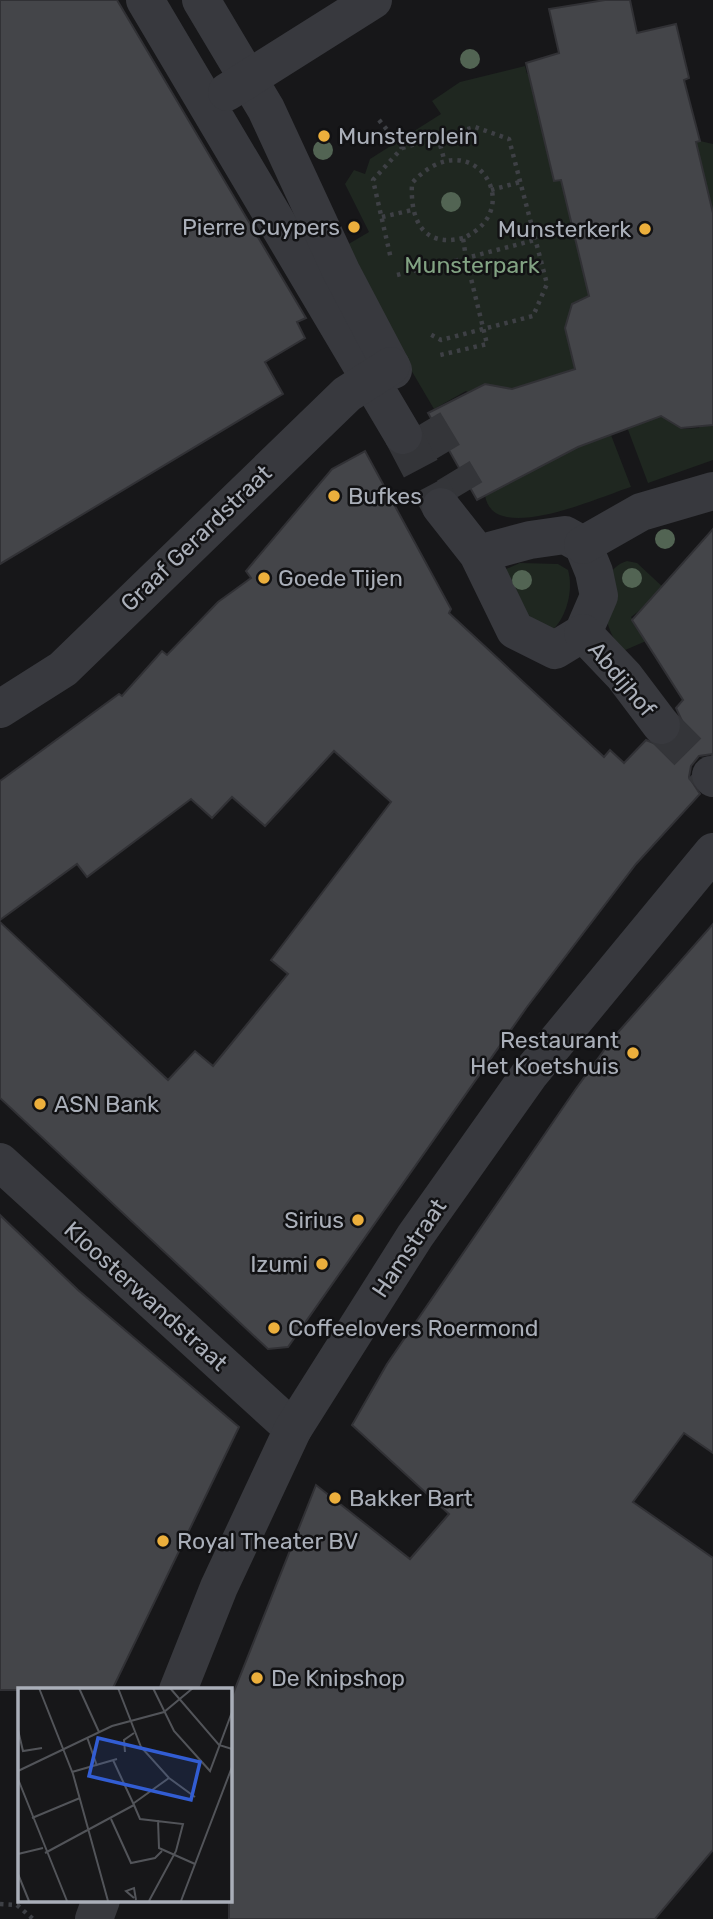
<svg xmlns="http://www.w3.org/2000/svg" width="713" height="1919" font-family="Rubik,sans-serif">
<rect width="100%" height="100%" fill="#171719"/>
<g fill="#1f2720">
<path d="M525,66l2,8 4,-1 9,35 -4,1 2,9 5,-1 11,64 10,-2 28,116 -6,70 -69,22 -14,9 -7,-10 -11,-2 -16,9 -3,-2 -32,18 -94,-160 29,-17 -24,-48 9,-14 11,4 5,-15 71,-45 -9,-13 28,-19z"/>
<path d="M700,141l13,3v81l-3,-26 -10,-25 4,-1 -11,-30z"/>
<path d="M713,400v60l-65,23 -21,-56 24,-7 -4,-8 23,6 13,11 16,-1z"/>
<path d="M611,435l20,52c-30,9 -139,60 -146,8l93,-48z"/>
<path d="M627,561l10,2 29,27 -35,27 15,24 -23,10c-20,-20 -32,-79 4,-90z"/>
<path d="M520,563l38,1 10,6c6,20 -2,50 -18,62l-36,-28 -8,-35z"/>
</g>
<g fill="#444549" stroke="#313135" stroke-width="2">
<path d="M0,0h117l189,318 -9,4 8,16 -40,24 18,32 -283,170z"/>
<path d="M605,0h25l7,33 39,-9 13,54 -5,2 16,61 -4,1 17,71v212l-32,3 -20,-12 -83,31 -101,53 -49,-87 57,-29 27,5 63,-20 -10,-41 7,-24 17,-8 -28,-116 -7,1 -28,-118 33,-10 -10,-44z"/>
<path d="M365,451l86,158 -2,4 155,144 6,-7 14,13 22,-23 17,7 11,-4 7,-9 2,-11 -7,-15 7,-8 -51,-80 81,-91v225l-14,2 -8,10 -2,11 11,17 -64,70 -109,143 -239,340 -20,2 -268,-251v-176l168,158 27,-29 18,15 75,-92 -17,-14 120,-158 -57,-51 -69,75 -33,-29 -20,21 -21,-19 -104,78 -10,-13 -77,56v-139l119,-87 3,2 40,-45 5,4 51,-53 33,-24 -5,-7 86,-102z"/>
<path d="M713,924v529l-29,-20 -51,69 80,56v292l-58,69h-426v-215l87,-219 94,74 39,-45 -97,-89 35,-61 188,-274 38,-52z"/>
<path d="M0,1215l78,75 161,137 -127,263h-112z"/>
</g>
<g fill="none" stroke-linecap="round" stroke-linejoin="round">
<g stroke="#343539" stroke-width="38" stroke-dasharray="38 19" stroke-linecap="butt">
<path d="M424,422l42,70"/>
<path d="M403,435l38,72"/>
<path d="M661,725l50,50"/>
</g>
<g stroke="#3e4045" stroke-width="4.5" stroke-dasharray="3.5 5" stroke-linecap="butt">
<path d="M379,120l23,28 -29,32 18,79"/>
<path d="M438,137l6,22"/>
<path d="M402,148l73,-21 34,12 38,145 -14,32 -92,24 -13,-7"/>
<path d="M491,190l29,-8"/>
<path d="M382,217l30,-7"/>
<path d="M463,238c-41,10 -53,-19 -51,-55 59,-65 118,26 51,55l3,20 69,-18"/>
<path d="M397,275l69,-17 21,86 -51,12"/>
<path d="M0,1904l17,1 16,14"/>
</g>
<g stroke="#38393e" stroke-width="38">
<path d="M145,0l258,435"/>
<path d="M201,0l65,109 75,162 52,99"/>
<path d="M227,92l146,-92"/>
<path d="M441,507l37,47 37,76 40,20 28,-17 16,-37 -5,-24 -11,-27 -18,-10 -35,5 -52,14"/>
<path d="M583,545l58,-33 72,-21"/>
<path d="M583,633l41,43 37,49"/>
<path d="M0,709l63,-40 284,-275 44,-28"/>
<path d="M711,775l2,3"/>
<path d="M0,1162l293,267"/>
<path d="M178,1690l41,-103 74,-158 122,-193 114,-161 184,-223"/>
<path d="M94,1919l7,-19"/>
</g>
</g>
<g fill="#526453">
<circle cx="470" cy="59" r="10"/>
<circle cx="323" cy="150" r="10"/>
<circle cx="451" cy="202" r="10"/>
<circle cx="665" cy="539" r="10"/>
<circle cx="632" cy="578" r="10"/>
<circle cx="522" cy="580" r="10"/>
</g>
<g fill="#ecaf3c" stroke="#121214" stroke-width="2.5">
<circle cx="324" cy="136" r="7"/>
<circle cx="354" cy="227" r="7"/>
<circle cx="645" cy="229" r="7"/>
<circle cx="334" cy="496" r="7"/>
<circle cx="264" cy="578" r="7"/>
<circle cx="633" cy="1053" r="7"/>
<circle cx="40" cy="1104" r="7"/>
<circle cx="358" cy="1220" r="7"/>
<circle cx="322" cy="1264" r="7"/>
<circle cx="274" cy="1328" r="7"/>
<circle cx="335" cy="1498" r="7"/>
<circle cx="163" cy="1541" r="7"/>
<circle cx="257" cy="1678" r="7"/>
</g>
<g text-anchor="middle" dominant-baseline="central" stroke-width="5" stroke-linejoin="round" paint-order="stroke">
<g font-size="23" fill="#aaafb9" stroke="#121214" text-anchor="start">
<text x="338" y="136">Munsterplein</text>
<text x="340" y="227" text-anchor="end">Pierre Cuypers</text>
<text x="631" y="229" text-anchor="end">Munsterkerk</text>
<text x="348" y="496">Bufkes</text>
<text x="278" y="578">Goede Tijen</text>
<text x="619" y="1040" text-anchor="end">Restaurant<tspan x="619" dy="26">Het Koetshuis</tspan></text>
<text x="54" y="1104">ASN Bank</text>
<text x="344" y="1220" text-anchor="end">Sirius</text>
<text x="308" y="1264" text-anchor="end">Izumi</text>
<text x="288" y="1328">Coffeelovers Roermond</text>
<text x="349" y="1498">Bakker Bart</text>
<text x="177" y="1541">Royal Theater BV</text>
<text x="271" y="1678">De Knipshop</text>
</g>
<g font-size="23" fill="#82a383" stroke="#121214">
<text x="472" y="265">Munsterpark</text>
</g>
<g font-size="23" fill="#aaafb9" stroke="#121214">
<text transform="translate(196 538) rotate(-44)">Graaf Gerardstraat</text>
<text transform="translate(622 679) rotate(50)">Abdijhof</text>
<text transform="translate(409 1248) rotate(-56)">Hamstraat</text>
<text transform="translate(146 1296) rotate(42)">Kloosterwandstraat</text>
</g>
</g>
<g transform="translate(18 1688)">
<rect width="214" height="214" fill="#171719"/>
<path fill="none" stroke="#525459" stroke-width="2" d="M21,0l34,86 35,127M61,0l20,44M100,0l23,59 28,31 26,19M135,0l21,43 36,40 22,-59M152,0l49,57 13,4M0,42l5,21 19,-3M69,49l10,29M107,64l-1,-12 10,-7M95,72l21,45M0,83l94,-45 52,-14 29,-24M54,84l45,-13M0,91l49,122M116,115l35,-25M14,130l48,-20M93,131l20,44 24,-5 7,-7M140,132l1,28 36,16M27,165l89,-48 6,14 43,5 -7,27 -27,50M0,166l25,-6M0,186l11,27M116,210l-8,-7 8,-3 2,12M163,213l51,-134"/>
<path fill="#325dd3" fill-opacity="0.15" stroke="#325dd3" stroke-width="3.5" d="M80,50l102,24 -9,38 -102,-24z"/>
<rect width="214" height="214" fill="none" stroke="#aaafb9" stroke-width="3.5"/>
</g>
</svg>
